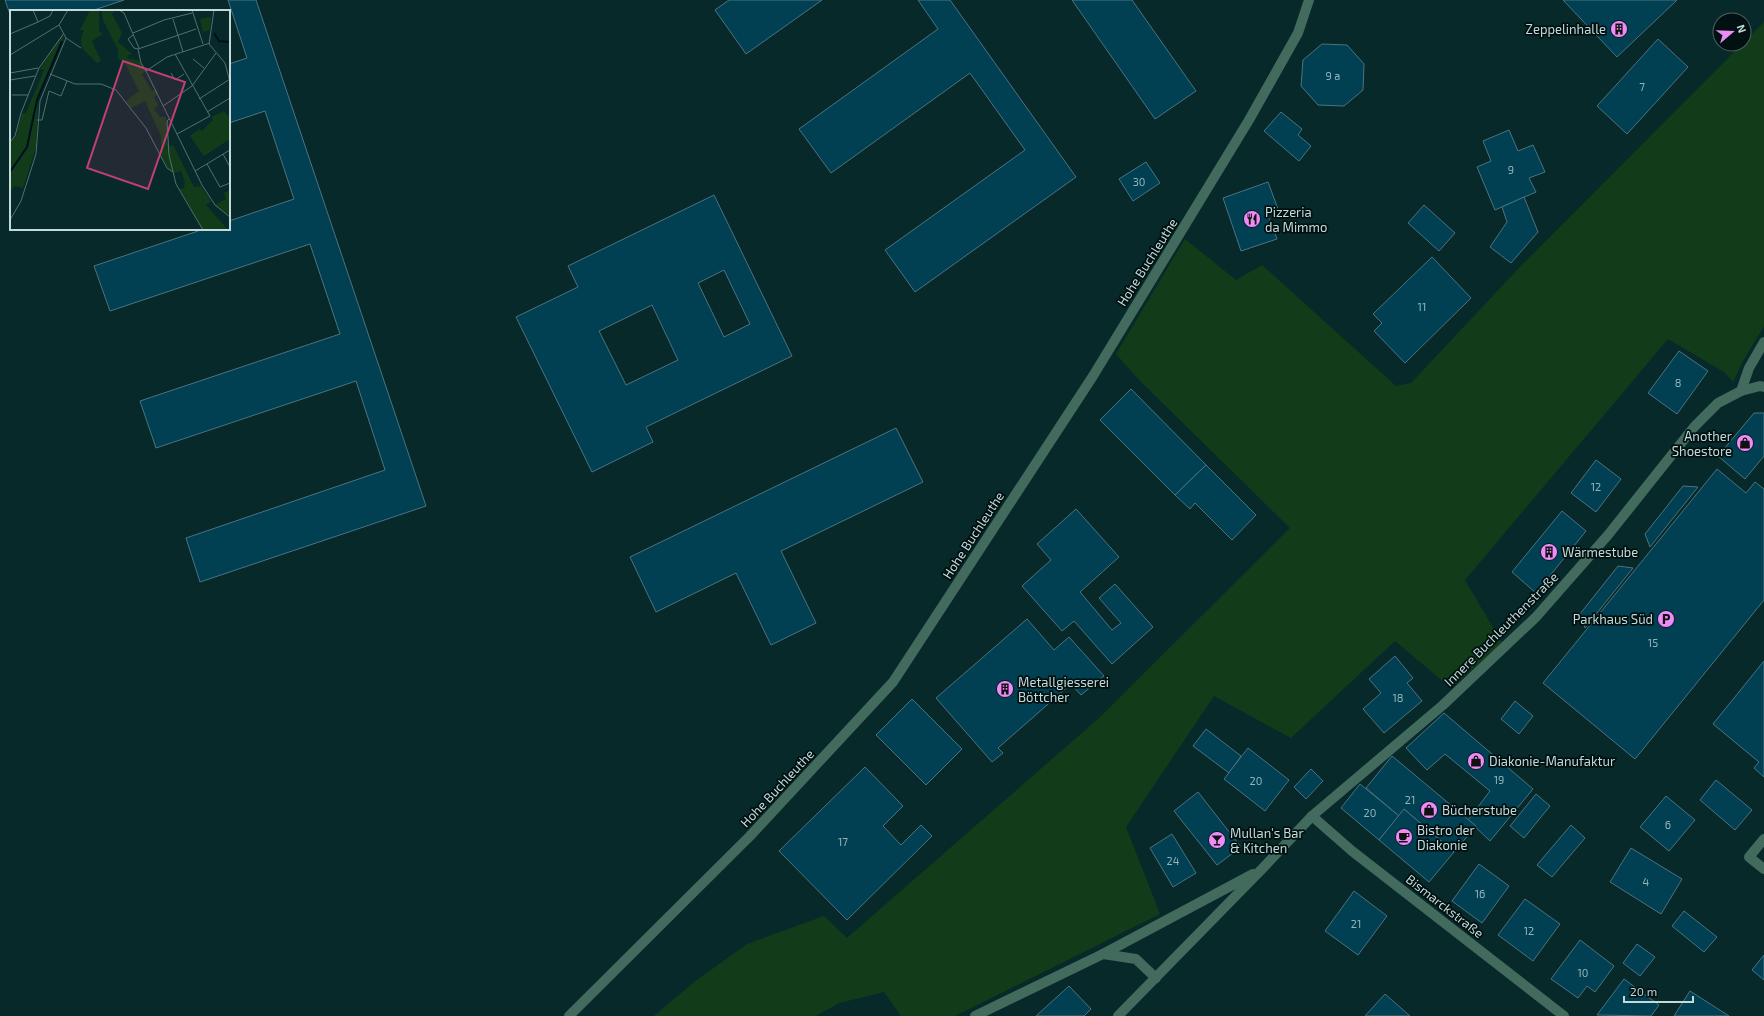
<svg xmlns="http://www.w3.org/2000/svg" width="1764" height="1016" font-family="'Exo 2',sans-serif">
<rect width="100%" height="100%" fill="#07292a"/>
<path fill="#123c19" d="M1764,22v304l-21,35 -10,21 -9,-10 -56,-33 -203,241 37,63 -51,45 -56,-47 -104,97 -77,-42 -88,131 34,87 -205,102h-54l-17,-24 -45,11 -23,13h-162l39,-33 54,-39 77,-28 23,22 252,-220 191,-190 -151,-148 -23,-26 69,-115 51,41 26,-15 134,121 15,-3 106,-113z"/>
<g fill="#004052" stroke="#4d7280" fill-rule="evenodd">
<path d="M5,0h119l-33,11h-80v6z"/>
<path d="M228,0h28l170,506 -226,76 -14,-44 199,-68 -29,-89 -200,67 -16,-47 200,-67 -30,-90 -200,67 -16,-45 110,-37h25v-8l65,-22 -29,-88 -36,12v-59l18,-6z"/>
<path d="M729,0h93l-76,54 -31,-44z"/>
<path d="M918,0h32l126,177 -161,115 -30,-42 140,-100 -55,-77 -139,100 -32,-44 139,-100z"/>
<path d="M1072,0h60l64,91 -41,28z"/>
<path d="M1563,0h114l-60,57z"/>
<path d="M1658,39l30,28 -61,67 -30,-28z"/>
<path d="M1322,44l25,1 17,19 -1,26 -19,16 -26,-1 -17,-19 2,-26z"/>
<path d="M1281,112l21,17 -4,6 13,11 -12,15 -35,-30z"/>
<path d="M1509,130l9,21 15,-6 12,27 -16,6 7,14 -41,18 -18,-43 14,-6 -8,-20z"/>
<path d="M1146,162l14,21 -27,18 -14,-22z"/>
<path d="M1268,182l10,27 -11,4 10,26 -36,12 -18,-53z"/>
<path d="M714,195l78,161 -146,71 7,15 -61,30 -76,-155 62,-30 -10,-21zM724,270l26,54 -26,13 -26,-54zM652,305l26,55 -52,25 -27,-54z"/>
<path d="M1524,197l14,35 -27,31 -21,-16 17,-25 -5,-15z"/>
<path d="M1424,205l31,28 -16,18 -31,-28z"/>
<path d="M1432,257l39,41 -66,65 -31,-32 8,-8 -9,-9z"/>
<path d="M1679,351l29,20 -31,43 -29,-21z"/>
<path d="M1131,389l75,76 -31,30 -75,-75z"/>
<path d="M1754,413h10v43l-19,23 -27,-23z"/>
<path d="M896,428l27,54 -142,69 35,72 -45,22 -35,-72 -80,39 -26,-55z"/>
<path d="M1596,460l25,19 -25,33 -25,-19z"/>
<path d="M1206,465l50,50 -24,25 -37,-37 -5,6 -15,-14z"/>
<path d="M1717,469l29,24 9,-11 9,7v111l-129,159 -92,-76z"/>
<path d="M1683,486l15,1 -48,60 -5,-13z"/>
<path d="M1076,509l43,48 -39,35 32,38 9,-7 -22,-25 16,-14 38,43 -41,37 -38,-43 -12,10 -40,-45 29,-26 -14,-16z"/>
<path d="M1562,511l24,20 -50,62 -24,-21z"/>
<path d="M1618,566l15,2 -48,60 -5,-14z"/>
<path d="M1027,619l27,31 15,-13 35,39 -23,19 -10,-11 -73,64 5,5 -11,9 -56,-64z"/>
<path d="M1395,656l18,22 -6,5 15,18 -38,32 -21,-24 18,-16 -12,-14z"/>
<path d="M1764,661v116l-10,-9 5,-6 -46,-38z"/>
<path d="M912,699l50,50 -36,36 -50,-50z"/>
<path d="M1515,701l18,15 -14,18 -18,-15z"/>
<path d="M1444,713l89,76 -43,52 -22,-21 22,-29 -45,-37 -18,16 -21,-22z"/>
<path d="M1206,729l35,27 -12,17 -36,-27z"/>
<path d="M1248,748l41,32 -24,31 -41,-32z"/>
<path d="M1392,756l84,70 -22,26 -50,-43 -5,7 -33,-28z"/>
<path d="M865,767l38,39 -20,20 18,19 20,-20 11,11 -85,84 -68,-69z"/>
<path d="M1311,769l12,12 -17,18 -12,-12z"/>
<path d="M1716,780l36,30 -17,20 -35,-30z"/>
<path d="M1360,784l39,32 -20,24 -38,-32z"/>
<path d="M1198,792l43,55 -24,18 -43,-54z"/>
<path d="M1536,794l14,12 -26,32 -14,-12z"/>
<path d="M1666,796l29,24 -26,31 -29,-24z"/>
<path d="M1404,809l50,43 -25,30 -50,-42z"/>
<path d="M1571,825l14,13 -33,39 -15,-12z"/>
<path d="M1172,834l24,39 -23,14 -23,-39z"/>
<path d="M1631,848l51,31 -21,35 -51,-32z"/>
<path d="M1479,864l30,22 -27,37 -30,-22z"/>
<path d="M1354,891l33,25 -29,39 -33,-24z"/>
<path d="M1525,899l35,25 -27,37 -35,-26z"/>
<path d="M1684,911l33,26 -13,15 -32,-26z"/>
<path d="M1580,940l34,26 -19,26 -8,-6 -9,12 -27,-19z"/>
<path d="M1637,944l18,13 -15,19 -17,-13z"/>
<path d="M1764,955v25l-12,-10z"/>
<path d="M1624,979l35,26 -8,11 -54,-1z"/>
<path d="M1069,986l22,23 -7,7h-48z"/>
<path d="M1690,991l39,25h-55z"/>
<path d="M1385,994l25,22h-45z"/>
</g>
<g fill="none" stroke-linecap="round" stroke-linejoin="round">
<g stroke="#426a5d" stroke-width="10">
<path d="M1741,391l8,-23 15,-26"/>
<path d="M1312,816l40,35 212,165"/>
<path d="M1764,839l-15,18 15,12"/>
<path d="M1103,954l150,-80"/>
<path d="M569,1016l181,-180 143,-154 200,-306 156,-256 49,-87 11,-33"/>
<path d="M975,1016l128,-62 33,5 20,19"/>
<path d="M1118,1016l143,-146 51,-54 131,-111 93,-88 72,-82 86,-108 24,-24 23,-12 19,-5 4,1"/>
</g>
</g>
<defs>
<g id="building-disc" transform="scale(0.9)"><circle r="9.5" fill="#ed8cf9" stroke="#011010"/><path d="M-4-6H4V6H1V3H-1V6H-4ZM-2.5-4.3h1.7v1.8h-1.7ZM.8-4.3h1.7v1.8H.8ZM-2.5-1h1.7V.8h-1.7ZM.8-1h1.7V.8H.8Z" fill="#111"/></g>
<g id="restaurant-disc" transform="scale(0.9)"><circle r="9.5" fill="#ed8cf9" stroke="#011010"/><path d="M-5-6h1v4h1v-4h1v4h1v-4h1v5L-1.5 .5V6h-2V.5L-5-1ZM5-6V6H3V1.5H1.5Q1.5-4 5-6Z" fill="#111"/></g>
<g id="shop-disc" transform="scale(0.9)"><circle r="9.5" fill="#ed8cf9" stroke="#011010"/><path d="M-5-2.5h2.3a2.7 3.5 0 0 1 5.4 0H5L5.5 6h-11ZM-1.5-2.5h3a1.5 2.3 0 0 0-3 0Z" fill="#111"/></g>
<g id="parking-disc" transform="scale(0.9)"><circle r="9.5" fill="#ed8cf9" stroke="#011010"/><path d="M-3.5-5.5H1a3.5 3.5 0 0 1 0 7H-1V5.5H-3.5ZM-1-3.4V-.6H.8a1.4 1.4 0 0 0 0-2.8Z" fill="#111"/></g>
<g id="cafe-disc" transform="scale(0.9)"><circle r="9.5" fill="#ed8cf9" stroke="#011010"/><path d="M-5.5-4.5H6V0H3Q3 3.5 0 3.5H-2.5Q-5.5 3.5-5.5 0ZM3-3.2v2h1.7v-2ZM-6 4.5H4V6H-6Z" fill="#111"/></g>
<g id="bar-disc" transform="scale(0.9)"><circle r="9.5" fill="#ed8cf9" stroke="#011010"/><path d="M-6-5H6L.8 .8V4.5H3.5V6h-7V4.5H-.8V.8Z" fill="#111"/></g>
</defs>
<g fill-rule="evenodd">
<use href="#building-disc" x="1619" y="29"/>
<use href="#restaurant-disc" x="1252" y="219"/>
<use href="#shop-disc" x="1745" y="443"/>
<use href="#building-disc" x="1549" y="552"/>
<use href="#parking-disc" x="1666" y="619"/>
<use href="#building-disc" x="1005" y="689"/>
<use href="#shop-disc" x="1476" y="761"/>
<use href="#shop-disc" x="1429" y="810"/>
<use href="#cafe-disc" x="1404" y="837"/>
<use href="#bar-disc" x="1217" y="840"/>
</g>
<g text-anchor="middle" dominant-baseline="central" stroke-width="3.5" stroke-linejoin="round" paint-order="stroke">
<g font-size="11" fill="#93b4b8">
<text x="1333" y="75">9 a</text>
<text x="1642" y="86">7</text>
<text x="1511" y="169">9</text>
<text x="1139" y="181">30</text>
<text x="1422" y="306">11</text>
<text x="1678" y="382">8</text>
<text x="1596" y="486">12</text>
<text x="1653" y="642">15</text>
<text x="1398" y="697">18</text>
<text x="1499" y="779">19</text>
<text x="1256" y="780">20</text>
<text x="1410" y="799">21</text>
<text x="1370" y="812">20</text>
<text x="1668" y="824">6</text>
<text x="843" y="841">17</text>
<text x="1173" y="860">24</text>
<text x="1646" y="881">4</text>
<text x="1480" y="893">16</text>
<text x="1356" y="923">21</text>
<text x="1529" y="930">12</text>
<text x="1583" y="972">10</text>
</g>
<g font-size="13" fill="#c4dada" stroke="#011010" text-anchor="start">
<text x="1606" y="29" text-anchor="end">Zeppelinhalle</text>
<text x="1265" y="212">Pizzeria<tspan x="1265" dy="15">da Mimmo</tspan></text>
<text x="1732" y="436" text-anchor="end">Another<tspan x="1732" dy="15">Shoestore</tspan></text>
<text x="1562" y="552">Wärmestube</text>
<text x="1653" y="619" text-anchor="end">Parkhaus Süd</text>
<text x="1018" y="682">Metallgiesserei<tspan x="1018" dy="15">Böttcher</tspan></text>
<text x="1489" y="761">Diakonie-Manufaktur</text>
<text x="1442" y="810">Bücherstube</text>
<text x="1417" y="830">Bistro der<tspan x="1417" dy="15">Diakonie</tspan></text>
<text x="1230" y="833">Mullan's Bar<tspan x="1230" dy="15">&amp; Kitchen</tspan></text>
</g>
<g font-size="13" fill="#c4dada" stroke="#011010">
<text transform="translate(1147 262) rotate(-58)">Hohe Buchleuthe</text>
<text transform="translate(973 535) rotate(-57)">Hohe Buchleuthe</text>
<text transform="translate(1501 629) rotate(-45)">Innere Buchleuthenstraße</text>
<text transform="translate(777 788) rotate(-47)">Hohe Buchleuthe</text>
<text transform="translate(1445 906) rotate(38)">Bismarckstraße</text>
</g>
</g>
<g transform="translate(10 10)">
<rect width="220" height="220" fill="#07292a"/>
<path d="M80,0h9v21l4,3 -11,7 9,20 -4,2 -15,-15 -1,-9 3,-9h-4zM92,0h13l-3,4 10,19 -4,9 14,12h-3l3,1h-4l-1,3 13,3 6,10 -4,3 10,17 5,-1 1,4 -4,3 4,8 -4,4 6,8h6l2,17 -3,4 4,8 4,25 -4,-1 -8,-14v-20l-16,-35 -14,7 -5,-7 13,-10 -15,-30 -6,-2v-9l-15,-30zM201,7l-1,13 -7,2 -3,-13zM53,24v6l-25,60 -2,47 -13,41 -9,-2 -4,7v-51l6,-6 6,-23h4l18,-43 -4,-1zM214,101l6,7v21l-26,17 -14,-20 9,-7 3,2 11,-11 -1,-3zM163,135l21,42 7,-1 10,15 -5,4 22,25h-25l-23,-41 4,-1 1,-6 -4,-11 -7,2 -5,-18v-9zM220,180v26l-15,-11 11,-6 -2,-6z" fill="#123c19"/>
<path fill="none" stroke="#000f20" stroke-width="2" d="M204,23l5,8 11,1M0,162l17,-25 10,-47 25,-59"/>
<path fill="none" stroke="#537070" stroke-width="1" d="M23,0l5,12M109,0l5,3 15,35M182,0l11,34M204,0l-5,34 16,19 5,19M163,9l10,33M49,15l7,13M123,23l31,-13 28,-7M0,24l28,-12 12,-6 3,-6M123,25l-5,4 6,9 4,1M56,28l15,10M200,33l-43,14 -21,14 56,114 13,20 15,12M128,39l58,-20M128,39l3,14 5,8M165,44l35,62 -33,18M0,45l49,-30 9,-15M183,49l11,9M0,63l28,-5M161,63l4,7 9,-6M40,64l25,10h26l15,6 30,38 21,40 6,4M0,70l25,-4M2,85h16M189,89l31,-20M153,96l29,-20 24,-33M197,102l23,-14M160,108l-3,3 2,34 7,29 27,46M27,110h5l7,-29 12,5 6,-15M0,132l5,-6 6,-23 18,-45 25,-35M213,144l7,13M197,154l13,23 10,-4M185,161l35,-21M0,210l11,-19 15,-47 4,-53 26,-63"/>
<path fill="#c23f74" fill-opacity="0.15" stroke="#c23f74" stroke-width="2" d="M113,51l62,21 -37,107 -61,-21z"/>
<rect width="220" height="220" fill="none" stroke="#c4dada" stroke-width="2"/>
</g>
<g transform="translate(1732 32) rotate(71)"><circle r="19" fill="#011010" stroke="#4f6161"/>
<path d="M0-3L7 15L0 10L-7 15Z" fill="#ed8cf9"/>
<text y="-6" font-size="11" font-weight="bold" text-anchor="middle" fill="#c4dada">N</text>
</g>
<path d="M1624 996v6h69v-6" fill="none" stroke="#c4dada" stroke-width="2"/>
<text x="1630" y="996" font-size="12" fill="#c4dada" stroke="#011010" stroke-width="3" paint-order="stroke">20 m</text>
</svg>
